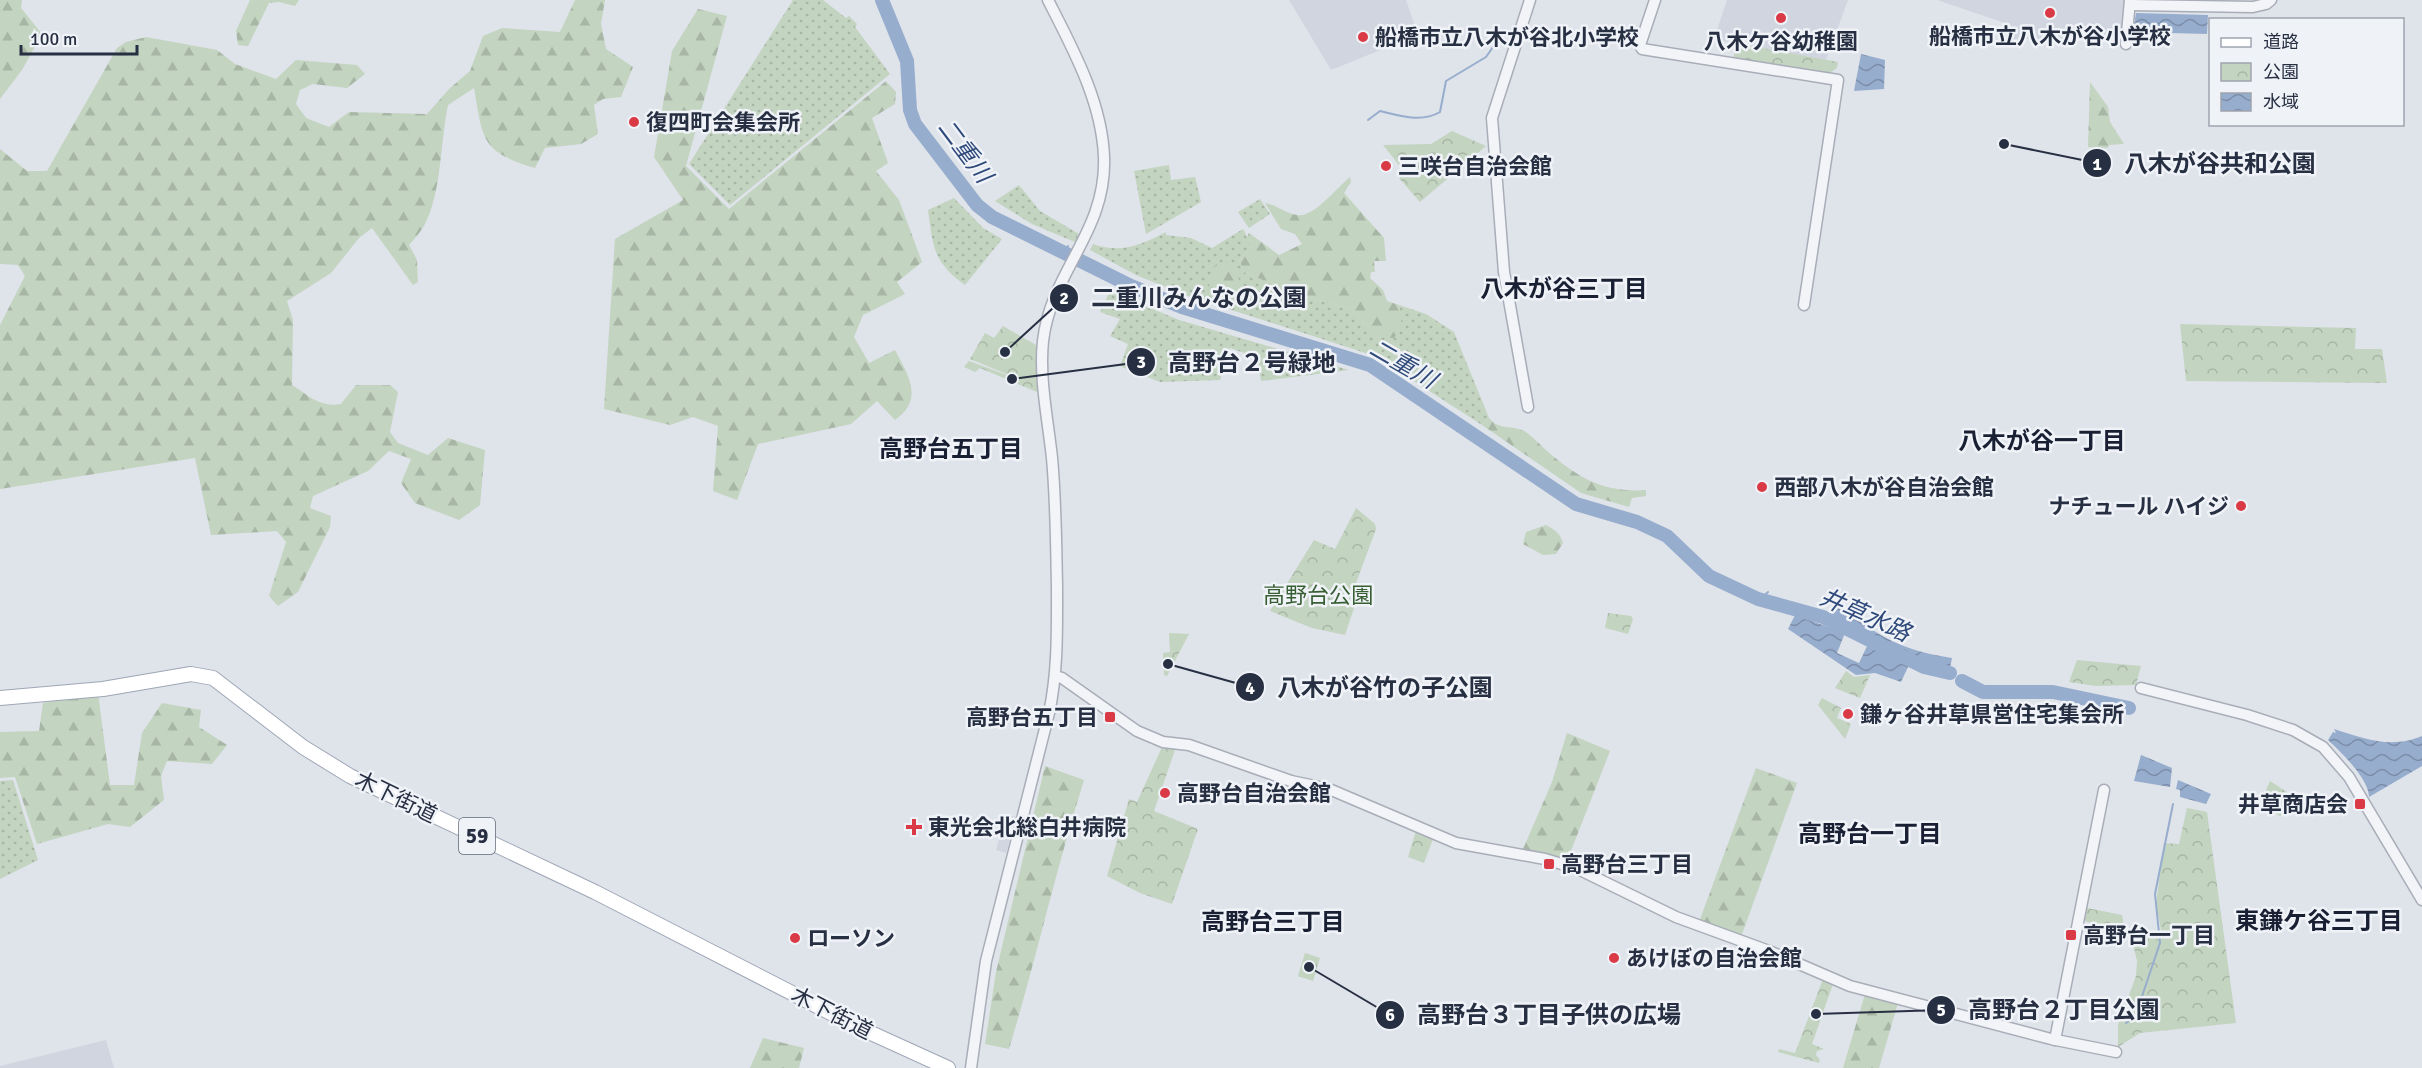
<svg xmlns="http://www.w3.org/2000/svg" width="2422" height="1068" font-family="Signika,'Noto Sans JP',sans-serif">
<defs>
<pattern id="grass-dots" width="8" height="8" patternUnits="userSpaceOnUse" patternTransform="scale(1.5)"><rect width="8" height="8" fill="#c3d4c0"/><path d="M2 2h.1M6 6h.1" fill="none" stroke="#a8b6a6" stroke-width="1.8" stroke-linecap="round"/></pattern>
<pattern id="forest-firs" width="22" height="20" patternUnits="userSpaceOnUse" patternTransform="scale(1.5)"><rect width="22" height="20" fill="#c3d4c0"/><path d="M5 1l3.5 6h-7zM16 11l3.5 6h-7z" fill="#a8b6a6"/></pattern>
<pattern id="park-crowns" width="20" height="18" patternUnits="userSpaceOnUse" patternTransform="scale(1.5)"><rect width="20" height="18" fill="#c3d4c0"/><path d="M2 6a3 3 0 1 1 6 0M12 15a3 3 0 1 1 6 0" fill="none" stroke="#a8b6a6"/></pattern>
<pattern id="water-waves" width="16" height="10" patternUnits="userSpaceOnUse" patternTransform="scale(1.5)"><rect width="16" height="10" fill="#97adcd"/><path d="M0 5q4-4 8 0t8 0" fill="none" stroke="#7b8da8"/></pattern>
</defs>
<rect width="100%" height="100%" fill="#dfe3ea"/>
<g fill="#d1d5df">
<path d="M1289,0h117l12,35 -87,35z"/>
<path d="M1727,0h121l-22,60 -112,-21z"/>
<path d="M1937,0h189l-4,35 -5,4h-104l-2,-14z"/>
<path d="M1006,814l10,3 -10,36 -10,-3z"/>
<path d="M106,1040l8,28h-114v-2z"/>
</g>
<g fill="url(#grass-dots)">
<path d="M793,0h30l23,18 3,-2 8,8 -2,3 35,47 -160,131 -41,-41z"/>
<path d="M1169,165l2,15 24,-3 6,25 -55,32 -12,-63z"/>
<path d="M1019,185l21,26 39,23 -4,8 -43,-18 -37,-23z"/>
<path d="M954,198l29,30 19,11 -37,46c-32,-23 -32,-38 -37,-75z"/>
<path d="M1260,199l10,15 -21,14 -11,-16z"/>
<path d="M1243,229l9,17 -13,15 6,12 61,24 43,11 30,29 22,-11 -2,-21 27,9 28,18 35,86 -7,7 -107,-69 -190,-61 -49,-20 -46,-25 3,-6c28,10 48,1 73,-12v3l25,3 21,10z"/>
<path d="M1110,291l69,29 170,50 -88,11 -1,-7 -4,-1v-16l-26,-9 -10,32 -60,2 -40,-16 8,-22 -18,-8 10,-17 -20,-7z"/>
<path d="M13,780l25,80 -38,19v-98z"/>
</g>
<g fill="url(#forest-firs)">
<path d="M0,0h22l-1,8 21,26 -20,36 -22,29z"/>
<path d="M250,0h49l-4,6 -16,-4 -10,1 -21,43 -10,-1 -2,-14z"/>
<path d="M575,0h30l-4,24 5,25 27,18 -12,30 -18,2 -9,6 4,29 -17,10 -36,4 -10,20c-54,-16 -52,-28 -61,-80l-26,17c-8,37 -6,88 -24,121 -4,7 -10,13 -15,19l8,15 1,22 -5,3 -41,-57 -13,10 -28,35 -44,28 6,19 -1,65c17,11 29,23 49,19l15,-19h34l8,7 -8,40 8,11 30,12 20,-17 37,12 -5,55 -21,15 -44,-17 -14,-20 10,-24 -22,-8 -21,20 -55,25 -3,12 21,8 -1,11 -32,65 -20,14 -9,-10 17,-54 -9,-11 -66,4 -16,-77 -195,31v-164l25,-49 -7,-11 -18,-1v-115l27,22h20l70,-123 9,-6 20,-5 71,13 18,14 41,15 20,-19 61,5 8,9 -18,14 -34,-4 -13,6 -4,14 10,14 23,9 20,-15 78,2 22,-25 21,-18 13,-35 19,-8 58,4z"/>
<path d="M698,9l29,7 -41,150 43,43 157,-128 10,11 -1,12 -23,14 16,45 -12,8 23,29 23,62 -25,20 8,12 -42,21 -9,22 15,26 26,-13c14,26 29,50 0,70l-18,-19 -26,23 -93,20 -21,56 -24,-9 5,-65 -25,-9 -23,8 -66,-16 11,-170 68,-39 -29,-43 18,-106z"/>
<path d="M2090,82l18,25 2,15 14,22 -15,1 -1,3 -20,-1z"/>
<path d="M1350,177l1,5 -7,11 40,45 2,23h-12l1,11h-4l-1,6 13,12 4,11 12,4 3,21 -8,12 -15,-1 -30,-29 -43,-11 -61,-24 -6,-12 13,-15 -5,-9 2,-4 30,22 23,-11 -7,-10 -14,-5 -16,-26c12,2 20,10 32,12 17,3 39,-27 53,-38z"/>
<path d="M1224,263l9,5 8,15 -3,11c-11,6 -18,3 -28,-4l-2,-10 8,-16z"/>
<path d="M1489,418c10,12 19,7 33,12 8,3 18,15 25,21 31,27 57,42 99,39v6l-14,2 -3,9 -48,-14 -99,-68z"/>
<path d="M1546,525c9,5 14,8 17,18l-7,11 -13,1 -20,-11 3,-12z"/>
<path d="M98,693l12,92h24l8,-52 20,-30 39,7 -2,17 28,18 -15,19 -45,-3 -6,15 3,24 -34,27 -22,-3 -71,20 -22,-67 -15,1v-46l39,-1 4,-28z"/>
<path d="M1567,733l43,18 -43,110 -44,-12 29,-67z"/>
<path d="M1045,766l39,14c-28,89 -48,180 -75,269l-24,-5 11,-72z"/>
<path d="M1756,768l41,15 -56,154 -42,-15z"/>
<path d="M1865,994l33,9 -19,65h-36z"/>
<path d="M763,1038l41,10 -5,20h-49z"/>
</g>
<g fill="url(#park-crowns)">
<path d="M1736,43l102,19 -1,6 -7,5 -97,-13z"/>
<path d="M1452,131l34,15 -66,56 -21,-24 4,-8 -20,-25 48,-1z"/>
<path d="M2180,324l176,4 -1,21h27l5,34 -201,-2z"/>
<path d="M1003,326l33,19 1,47 -57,-24 -5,4 -11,-5 5,-6 57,21 -56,-23 15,-26 9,5z"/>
<path d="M1356,508l19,16 1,5 -27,73 6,3 -10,30 -33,-7 -42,-17 44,-71 21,9z"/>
<path d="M1608,613l23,3 2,3 -5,15 -23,-6z"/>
<path d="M1169,633l20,1 -22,42 -3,-1 -1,-22 7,-1z"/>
<path d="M2077,660l64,6 -5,19 -40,1 -27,-4z"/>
<path d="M1846,671l8,6 16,-2 -10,23 -25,-10z"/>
<path d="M1822,698l19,10 -4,10 14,6 -6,15 -27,-34z"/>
<path d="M1162,747h14l-22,64 44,18 -26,75 -32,-11 -33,-17 22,-77 8,3z"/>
<path d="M2270,781l17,11 9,11 -16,13 -4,-2 -6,-15h-8z"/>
<path d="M2187,808l20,4 29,211 -96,10 -22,14v-22l18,-49 1,-15 -6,-26 30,-5 -5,-26 8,-61 15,1z"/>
<path d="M1416,831l17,8 -9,24 -16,-6z"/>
<path d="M2087,908l35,7 2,11 -3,3 -34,-7 -3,-3z"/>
<path d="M1305,953l15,5 -7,23 -15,-5z"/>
<path d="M1823,979l10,5 -21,60 12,5 -7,2 -1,4 4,5 -1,3 -41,-11 1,-3 16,4z"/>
</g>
<g fill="url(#water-waves)">
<path d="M2136,13l72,2 -1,19 -74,-2z"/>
<path d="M1861,54l24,6 -1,29 -30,2z"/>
<path d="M1841,604c34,33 64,47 111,54l-2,10 -27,-7 -92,-46z"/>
<path d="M1795,615l50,18 -8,20 22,10 9,-19 41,21 -8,17 -26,-9 -19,2 -68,-46z"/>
<path d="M2334,729c31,10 57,20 88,7v30l-53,31c0,-18 -28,-45 -41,-57l5,-8 3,1z"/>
<path d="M2141,755l31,13 -2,19 -36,-6z"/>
<path d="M2178,780l33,14 -5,10 -26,-7v-7l-4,-1z"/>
</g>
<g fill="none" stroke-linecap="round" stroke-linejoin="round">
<g stroke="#97adcd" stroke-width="2">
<path d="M1368,120l12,-9c21,5 41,12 60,1l6,-31 40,-24 14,-20"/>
<path d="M1065,254l3,-8"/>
<path d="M1761,599l7,-7"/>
<path d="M2126,1023l9,-6 25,-74 -5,-49 18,-90"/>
</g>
<g stroke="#97adcd" stroke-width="14">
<path d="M882,0l25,61 3,49 5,14 62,81 15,12 139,69 51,21 188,58 206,139 61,18 30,14 42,40 49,23 65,18 101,50 26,6"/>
<path d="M1962,681l21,11h70l76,16"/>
</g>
<g stroke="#a8adb8" stroke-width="13">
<g id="minor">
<path d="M1655,0l-15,45 2,4 196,31 -34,225"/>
<path d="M2130,5l123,2 13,-3 5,-4"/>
<path d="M2126,44l4,-44"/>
<path d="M1528,407l-24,-135 -12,-154 38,-118"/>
<path d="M1055,676l7,2 75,53 26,11 26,3 102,36 38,8 127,54 89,16 33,10 98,48 93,34 81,35 201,53 65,13"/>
<path d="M2141,688l106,27 46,15 30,17 26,30 73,123"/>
<path d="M2055,1040l49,-250"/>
<path d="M971,1068l15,-107 63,-248c9,-42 8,-84 8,-127 -1,-43 -1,-85 -5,-128 -4,-38 -13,-79 -9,-117 8,-70 64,-109 61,-184 -2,-55 -31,-108 -56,-157"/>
</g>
</g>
<g stroke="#9ea6b6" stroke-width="16">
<path id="major" d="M0,698l103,-9 88,-15 22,4 90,69 47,29 245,116 265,136 88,40"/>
</g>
<use href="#minor" stroke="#f2f4f8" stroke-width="10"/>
<use href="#major" stroke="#fff" stroke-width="14"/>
</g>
<g fill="#d93a45" stroke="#eff2f7" stroke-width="2">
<circle cx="2050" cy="13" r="6"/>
<circle cx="1781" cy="18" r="6"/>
<circle cx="1363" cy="37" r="6"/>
<circle cx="634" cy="122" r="6"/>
<circle cx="1386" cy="166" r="6"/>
<circle cx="1762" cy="487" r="6"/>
<circle cx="2241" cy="506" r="6"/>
<circle cx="1848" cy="714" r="6"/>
<rect x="1104" y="711" width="12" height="12" rx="3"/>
<circle cx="1165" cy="793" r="6"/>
<rect x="2354" y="798" width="12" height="12" rx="3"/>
<path d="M911 818h6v6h6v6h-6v6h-6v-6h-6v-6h6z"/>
<rect x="1543" y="858" width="12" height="12" rx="3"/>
<rect x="2065" y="929" width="12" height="12" rx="3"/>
<circle cx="795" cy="938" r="6"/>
<circle cx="1614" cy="958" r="6"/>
</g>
<g text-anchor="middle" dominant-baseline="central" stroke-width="5" stroke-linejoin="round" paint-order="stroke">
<rect fill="#eff2f7" stroke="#636a78" stroke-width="1.5" x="459" y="818" width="36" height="36" rx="4.5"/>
<g font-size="21" font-weight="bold" fill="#272f42">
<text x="477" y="836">59</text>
</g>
<g font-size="22" font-weight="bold" fill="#272f42" stroke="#eff2f7" text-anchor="start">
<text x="2050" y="36" text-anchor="middle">船橋市立八木が谷小学校</text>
<text x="1375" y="37">船橋市立八木が谷北小学校</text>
<text x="1781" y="41" text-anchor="middle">八木ケ谷幼稚園</text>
<text x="646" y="122">復四町会集会所</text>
<text x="1398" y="166">三咲台自治会館</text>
<text x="1774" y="487">西部八木が谷自治会館</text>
<text x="2229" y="506" text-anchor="end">ナチュール ハイジ</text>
<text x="1860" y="714">鎌ヶ谷井草県営住宅集会所</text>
<text x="1098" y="717" text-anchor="end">高野台五丁目</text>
<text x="1177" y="793">高野台自治会館</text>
<text x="2348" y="804" text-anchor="end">井草商店会</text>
<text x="928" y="827">東光会北総白井病院</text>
<text x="1561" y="864">高野台三丁目</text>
<text x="2083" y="935">高野台一丁目</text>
<text x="807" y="938">ローソン</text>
<text x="1626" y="958">あけぼの自治会館</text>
</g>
<g font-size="22" fill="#385f33" stroke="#eff2f7">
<text x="1318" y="595">高野台公園</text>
</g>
<g font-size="22" fill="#272f42" stroke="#eff2f7">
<text transform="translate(396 797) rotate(26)">木下街道</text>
<text transform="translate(832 1013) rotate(27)">木下街道</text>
</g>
<g font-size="24" font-style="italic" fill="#2e497a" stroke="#eff2f7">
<text transform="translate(965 151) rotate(53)">二重川</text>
<text transform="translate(1403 364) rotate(30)">二重川</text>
<text transform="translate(1865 615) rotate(24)">井草水路</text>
</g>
<g font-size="24" font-weight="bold" fill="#192033" stroke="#eff2f7">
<text x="1564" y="289">八木が谷三丁目</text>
<text x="2042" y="441">八木が谷一丁目</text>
<text x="951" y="449">高野台五丁目</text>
<text x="1870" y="834">高野台一丁目</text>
<text x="2319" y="921">東鎌ケ谷三丁目</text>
<text x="1273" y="922">高野台三丁目</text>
</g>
</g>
<path fill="none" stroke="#272f42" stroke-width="2" d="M2004 144L2097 163M1005 352L1064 298M1012 379L1141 362M1168 664L1250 687M1816 1014L1941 1010M1309 967L1390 1015"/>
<g fill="#272f42" stroke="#eff2f7" stroke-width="2">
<circle cx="2004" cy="144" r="6"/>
<circle cx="1005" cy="352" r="6"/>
<circle cx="1012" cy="379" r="6"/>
<circle cx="1168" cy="664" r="6"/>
<circle cx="1816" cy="1014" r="6"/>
<circle cx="1309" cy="967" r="6"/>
<circle cx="2097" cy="163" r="15"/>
<circle cx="1064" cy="298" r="15"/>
<circle cx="1141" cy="362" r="15"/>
<circle cx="1250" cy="687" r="15"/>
<circle cx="1941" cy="1010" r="15"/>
<circle cx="1390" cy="1015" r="15"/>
</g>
<g font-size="18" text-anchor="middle" font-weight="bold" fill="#fff">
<text x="2097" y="170">1</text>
<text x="1064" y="304">2</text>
<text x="1141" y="368">3</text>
<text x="1250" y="694">4</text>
<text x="1941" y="1016">5</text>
<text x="1390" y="1021">6</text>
</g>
<g font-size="24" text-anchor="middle" font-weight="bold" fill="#272f42" stroke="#eff2f7" stroke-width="5" stroke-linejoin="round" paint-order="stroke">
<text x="2220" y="172">八木が谷共和公園</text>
<text x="1199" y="306">二重川みんなの公園</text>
<text x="1252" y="371">高野台２号緑地</text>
<text x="1385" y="696">八木が谷竹の子公園</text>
<text x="2064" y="1018">高野台２丁目公園</text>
<text x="1549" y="1023">高野台３丁目子供の広場</text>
</g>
<rect x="2209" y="18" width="195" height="108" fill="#eff2f7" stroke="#9fa4af" stroke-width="1.5"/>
<rect x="2221" y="38" width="30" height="9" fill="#ffffff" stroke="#9fa4af" stroke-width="1.5"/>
<text x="2263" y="48" font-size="18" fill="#272f42">道路</text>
<rect x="2221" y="63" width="30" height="18" fill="url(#park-crowns)" stroke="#9fa4af" stroke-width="1.5"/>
<text x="2263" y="78" font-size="18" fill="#272f42">公園</text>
<rect x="2221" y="93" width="30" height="18" fill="url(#water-waves)" stroke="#9fa4af" stroke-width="1.5"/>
<text x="2263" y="108" font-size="18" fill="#272f42">水域</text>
<path d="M21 45v9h116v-9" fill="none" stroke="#272f42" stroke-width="3"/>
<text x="30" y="45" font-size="18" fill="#272f42" stroke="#eff2f7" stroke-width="4.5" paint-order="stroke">100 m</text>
</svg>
